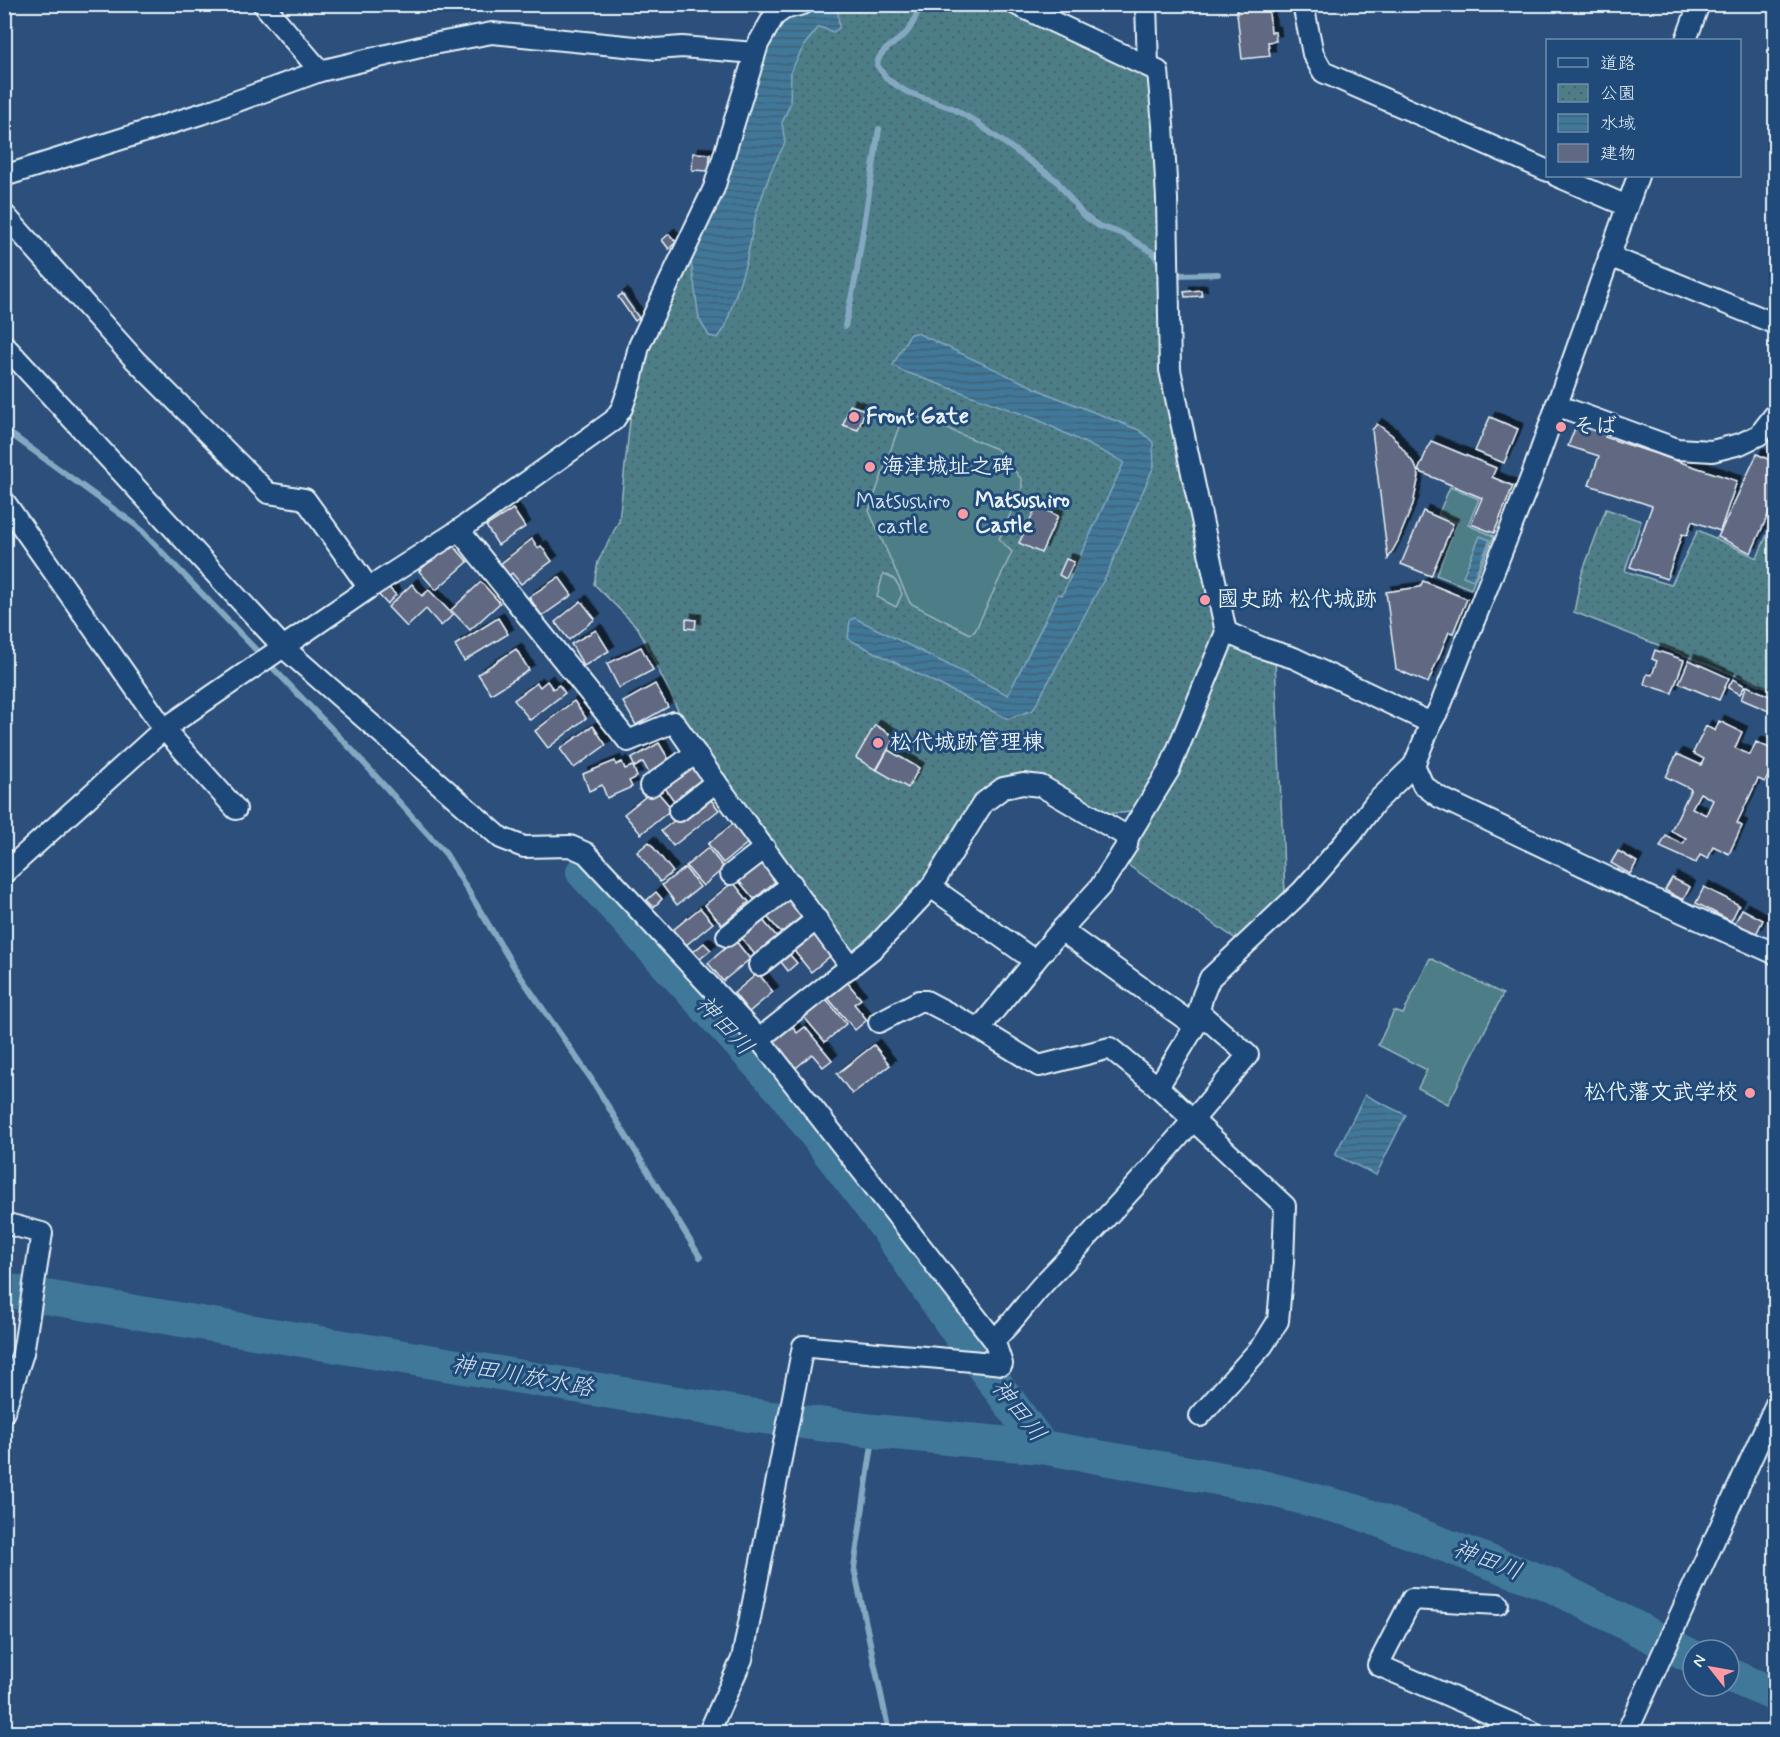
<svg xmlns="http://www.w3.org/2000/svg" width="1780" height="1737" font-family="Mynerve,'Klee One',sans-serif">
<defs>
<pattern id="park-dots" width="8" height="8" patternUnits="userSpaceOnUse" patternTransform="scale(1.5)"><rect width="8" height="8" fill="#4e7d87"/><path d="M2 2h.1M6 6h.1" fill="none" stroke="#4a656c" stroke-width="1.8" stroke-linecap="round"/></pattern>
<pattern id="water-rules" width="6" height="5" patternUnits="userSpaceOnUse" patternTransform="scale(1.5)"><rect width="6" height="5" fill="#40789a"/><path d="M0 2.5h6" fill="none" stroke="#436072"/></pattern>
<filter id="shadow"><feDropShadow dx="5.5" dy="-5.5" stdDeviation="0" flood-color="#0009"/></filter>
</defs>
<rect width="100%" height="100%" fill="#2c507b"/>
<filter id="ink" filterUnits="userSpaceOnUse"><feTurbulence type="fractalNoise" baseFrequency=".0167" numOctaves="2"/><feDisplacementMap in="SourceGraphic" scale="12" xChannelSelector="R" yChannelSelector="G"/><feConvolveMatrix kernelMatrix="1 2 1 2 8 2 1 2 1" color-interpolation-filters="sRGB"/></filter>
<g filter="url(#ink)">
<g fill="url(#park-dots)" stroke="#9bb7c0" stroke-width="1.5">
<path d="M831,5h174l151,71 8,272 55,282 -59,140 -22,40 -15,3h-18l-77,-38 -14,1 -13,4 -82,112 -64,67 -164,-222 -53,-109 -44,-44 4,-22 21,-41 12,-110 16,-64 140,-331z"/>
<path d="M1606,509l35,12 -16,50 46,14 27,-55 59,28 18,-42v175l-201,-79 7,-36z"/>
<path d="M1231,640l44,20 10,234 -1,4 -42,41h-6l-111,-76 49,-86z"/>
</g>
<g fill="#4e7d87" stroke="#9bb7c0" stroke-width="1.5">
<path d="M909,413l88,36 25,31v8l-23,51 13,13 -37,79 -5,3 -60,-31 -41,-92 33,-93z"/>
<path d="M1450,487l29,12 -11,26 26,11 -23,53 -35,-14 21,-52 -19,-8z"/>
<path d="M883,574c11,2 16,10 19,20l-6,13 -19,-10z"/>
<path d="M1430,958l73,36 -55,110 -30,-16 9,-18 -49,-25 16,-34 9,3z"/>
</g>
<g fill="url(#water-rules)" stroke="#83a8c0" stroke-width="1.5">
<path d="M829,5l9,7 1,16 -6,4 -14,-5 -14,17 -14,27 -1,33 -8,19 3,20 -14,28 -15,43 -10,49 -21,65 -7,10 -9,-2 -10,-17 -9,-65 71,-203 14,-24 12,-11z"/>
<path d="M917,333l131,61 91,36 14,12 1,24 -47,108 -74,136 -25,9 -160,-80 2,-19 5,-2 153,77 50,-101 4,1 62,-133 -88,-43 -136,-49 -7,-5 1,-2 16,-29z"/>
<path d="M1480,536l10,4 -17,40 -10,-4z"/>
<path d="M1365,1095l41,20 -30,60 -41,-20z"/>
</g>
<g fill="none" stroke-linecap="round" stroke-linejoin="round">
<g stroke="#83a8c0" stroke-width="6">
<path d="M920,4c-3,10 -6,19 -12,27 -9,12 -29,17 -31,34l10,14 20,13 45,16 21,12 83,60 27,35 16,11 24,8 29,18 11,15"/>
<path d="M1171,273l5,2 42,-1"/>
<path d="M845,326l11,-50 23,-147"/>
<path d="M4,429l133,97 119,124"/>
<path d="M274,669l79,82 93,103 68,113 78,113 108,177"/>
<path d="M742,1400l7,15"/>
<path d="M874,1431l-20,137 35,164"/>
</g>
<g stroke="#40789a" stroke-width="34">
<path d="M583,872l200,219 100,132 72,105 87,119"/>
<path d="M4,1290l745,125 125,16 168,16 208,37 105,27 198,75 140,71"/>
<path d="M1729,1675l47,20"/>
</g>
</g>
<g fill="#606981" stroke="#e8f1f8" stroke-width="1.5" fill-rule="evenodd" filter="url(#shadow)">
<path d="M1236,4h32l3,28h4l1,9 -8,1 2,14 -28,3z"/>
<path d="M693,153l17,1 -1,17 -17,-1z"/>
<path d="M669,234l7,8 -7,7 -7,-9z"/>
<path d="M1201,290l1,6 -17,1 -1,-5z"/>
<path d="M622,294l17,24 -4,3 -17,-24z"/>
<path d="M850,405l15,5 -7,20 -15,-5z"/>
<path d="M1490,417l28,12 -14,34 -29,-12z"/>
<path d="M1577,423l30,10 -2,4 132,44 -17,50 -28,-10 -5,14 -5,-1 -15,45 -37,-12 22,-61 -63,-21 10,-29 -31,-10z"/>
<path d="M1377,424l15,11 23,30 4,11 -6,28 -15,37 -10,18 -16,-129z"/>
<path d="M1431,441l65,27 -4,9 21,9 -19,47 -23,-9 11,-26 -64,-27z"/>
<path d="M1757,454l19,9v34l-25,56 -33,-16z"/>
<path d="M1037,506l21,10 -17,37 -22,-10z"/>
<path d="M513,509l12,18 -27,18 -12,-19z"/>
<path d="M1423,511l30,13 -22,52 -30,-12z"/>
<path d="M532,539l6,9 3,-2 11,15 -31,23 -9,-11 -4,4 -9,-12z"/>
<path d="M451,543l17,19 -32,28 -17,-19z"/>
<path d="M1066,559l8,3 -8,17 -7,-4z"/>
<path d="M559,577l13,18 -30,21 -13,-19z"/>
<path d="M1423,581l44,18 -14,34 -4,-1 -21,51 -32,-14 -10,-77 34,-5z"/>
<path d="M481,582l19,21 -30,27 -19,-20z"/>
<path d="M412,584l10,12 7,-6 24,25 -12,11 -15,-17 -19,18 -19,-20z"/>
<path d="M387,586l9,9 -9,9 -9,-10z"/>
<path d="M581,601l14,18 -26,21 -14,-18z"/>
<path d="M498,618l10,16 -44,27 -9,-16z"/>
<path d="M686,619l10,1 -1,9 -9,-1z"/>
<path d="M596,630l13,21 -25,15 -13,-22z"/>
<path d="M641,647l12,23 -34,18 -12,-24z"/>
<path d="M516,649l13,21 -38,24 -13,-20z"/>
<path d="M1655,650l29,10 -12,33 -28,-9 3,-10 5,1 5,-14 -5,-2z"/>
<path d="M1689,660l40,18 -10,22 -40,-17z"/>
<path d="M1733,679l12,7 -5,8 -12,-6z"/>
<path d="M547,681l6,8 6,-4 6,8 -35,27 -16,-20 23,-17 3,4z"/>
<path d="M655,684l13,23 -32,18 -13,-23z"/>
<path d="M1747,686l29,13 -5,13 -30,-13z"/>
<path d="M574,701l12,17 -38,30 -13,-17z"/>
<path d="M1719,721l23,11 -7,16 15,7 6,-13 20,9v9l-11,22 -7,-3 -21,44 5,3 -13,28 -16,-8 -5,13 -8,-4 -4,8 -36,-16 6,-11 17,8 3,-6 -15,-7 20,-42 -25,-12 11,-23 24,11 3,-6 -11,-6 13,-27 9,5zM1700,793l13,7 -7,15 -14,-7z"/>
<path d="M875,725l20,12 -19,33 -20,-12z"/>
<path d="M593,726l13,19 -32,23 -14,-19z"/>
<path d="M659,743l12,20 -21,12 -7,-13 -8,5 -4,-8z"/>
<path d="M888,750l31,18 -11,20 -31,-18z"/>
<path d="M615,761l1,4 6,-3 3,7 8,-3 4,11 -8,4 3,6 -25,11 -5,-13 -13,6 -6,-17z"/>
<path d="M696,766l12,16 -31,23 -12,-17z"/>
<path d="M655,789l17,20 -31,25 -17,-20z"/>
<path d="M707,795l12,15 -46,36 -12,-15z"/>
<path d="M734,823l15,19 -26,21 -15,-19z"/>
<path d="M649,842l24,30 -13,10 -23,-30z"/>
<path d="M708,848l16,20 -21,18 -17,-20z"/>
<path d="M1618,851l19,11 -7,12 -19,-11z"/>
<path d="M761,861l16,19 -23,19 -16,-19z"/>
<path d="M685,868l15,19 -23,18 -15,-20z"/>
<path d="M1672,878l18,9 -7,13 -18,-10z"/>
<path d="M733,882l16,20 -27,23 -17,-20z"/>
<path d="M1704,887l35,18 -8,16 -35,-18z"/>
<path d="M656,892l6,7 -8,8 -7,-7z"/>
<path d="M788,893l17,21 -24,19 -17,-20z"/>
<path d="M700,908l13,15 -28,23 -12,-16z"/>
<path d="M1742,909l21,11 -7,14 -21,-11z"/>
<path d="M761,918l17,20 -22,18 -16,-20z"/>
<path d="M814,928l20,25 -23,19 -20,-25z"/>
<path d="M735,940l15,19 -27,22 -15,-18z"/>
<path d="M704,943l7,7 -11,9 -7,-7z"/>
<path d="M790,955l7,8 -9,8 -7,-9z"/>
<path d="M758,973l15,19 -24,20 -15,-19z"/>
<path d="M847,982l14,17 -7,5 13,16 -12,10 -27,-32z"/>
<path d="M826,999l20,25 -21,18 -21,-25z"/>
<path d="M790,1024l7,9 8,-6 27,33 -9,7 -11,-13 -16,14 -24,-29z"/>
<path d="M874,1045l16,20 -38,29 -15,-20z"/>
</g>
<g fill="none" stroke-linecap="round" stroke-linejoin="round">
<g stroke="#e8f1f8" stroke-width="24">
<g id="minor">
<path d="M263,4l57,67"/>
<path d="M1146,4l2,62"/>
<path d="M1303,4l10,50 10,18 225,99"/>
<path d="M1686,40l13,-36"/>
<path d="M4,176l206,-65 110,-40 113,-27 59,-11 164,16 26,-2 73,6"/>
<path d="M1557,176l70,30"/>
<path d="M4,214l131,146 133,133 37,6 64,89 90,-58 155,-110 8,-12 8,-23 9,-39 75,-158 44,-144 16,-28 10,-7 19,-5"/>
<path d="M1609,256l167,68"/>
<path d="M4,345l279,302 218,191 23,9 46,-1 16,7 173,186 235,301"/>
<path d="M1556,405l121,44 35,2 28,-7 19,-9 17,-22"/>
<path d="M4,501l160,228 72,80"/>
<path d="M459,530l169,211 46,-19 41,59 136,186"/>
<path d="M1226,632l36,16 32,10 137,65"/>
<path d="M1414,765l9,20 16,12 216,103 121,54"/>
<path d="M650,786l46,-33"/>
<path d="M679,811l37,-29"/>
<path d="M4,873l160,-144 205,-141"/>
<path d="M731,874l34,-26"/>
<path d="M931,887l104,74 26,-31 134,96"/>
<path d="M1061,930l39,-43 27,-42 1,-8"/>
<path d="M727,936l65,-52"/>
<path d="M1035,961l-56,68 60,37 71,-18 48,39"/>
<path d="M759,965l58,-46"/>
<path d="M1199,1012l49,43 -55,65 92,86 -2,57 -5,58 -15,24 -63,71"/>
<path d="M879,1022l40,-21h7l53,28"/>
<path d="M759,1039l116,-92 56,-60 52,-84 20,-15 20,-4 18,2 87,51 41,-67 57,-138 -56,-262 -3,-171 -4,-74 -5,-54 -143,-67"/>
<path d="M4,1223l38,10 -19,120 -19,59"/>
<path d="M1498,1604l-86,-5 -34,66 154,67"/>
<path d="M709,1732l33,-73 61,-313c66,7 132,11 199,18l-8,-24c19,-17 33,-39 51,-58 51,-53 101,-106 148,-162l-35,-33 37,-61 8,-31 7,-17 92,-87 49,-56 24,-32 39,-38 17,-42 8,-14 93,-234 106,-299"/>
<path d="M1627,1732l149,-328"/>
</g>
</g>
<use href="#minor" stroke="#1f4a7a" stroke-width="20"/>
</g>
</g>
<g fill="#ff9aa2" stroke="#1f4a7a" stroke-width="2">
<circle cx="854" cy="417" r="6"/>
<circle cx="1561" cy="427" r="6"/>
<circle cx="870" cy="467" r="6"/>
<circle cx="963" cy="514" r="6"/>
<circle cx="1205" cy="600" r="6"/>
<circle cx="878" cy="743" r="6"/>
<circle cx="1750" cy="1093" r="6"/>
</g>
<g text-anchor="middle" dominant-baseline="central" stroke-width="6" stroke-linejoin="round" paint-order="stroke">
<g font-size="22" font-weight="bold" fill="#e8f1f8" stroke="#1f4a7a" text-anchor="start">
<text x="866" y="417">Front Gate</text>
<text x="1573" y="427">そば</text>
<text x="882" y="467">海津城址之碑</text>
<text x="975" y="501">Matsushiro<tspan x="975" dy="25">Castle</tspan></text>
<text x="1217" y="600">國史跡 松代城跡</text>
<text x="890" y="743">松代城跡管理棟</text>
<text x="1738" y="1093" text-anchor="end">松代藩文武学校</text>
</g>
<g font-size="22" fill="#d1e0e7" stroke="#1f4a7a">
<text x="903" y="502">Matsushiro<tspan x="903" dy="25">castle</tspan></text>
</g>
<g font-size="24" font-style="italic" fill="#cfdfea" stroke="#1f4a7a">
<text transform="translate(724 1026) rotate(47)">神田川</text>
<text transform="translate(522 1377) rotate(10)">神田川放水路</text>
<text transform="translate(1018 1411) rotate(52)">神田川</text>
<text transform="translate(1487 1561) rotate(21)">神田川</text>
</g>
</g>
<rect width="1780" height="1737" fill="none" stroke="#1f4a7a" stroke-width="24"/>
<rect x="12" y="12" width="1756" height="1713" fill="none" stroke="#e8f1f8" stroke-width="2" filter="url(#ink)"/>
<rect x="1546" y="39" width="195" height="138" fill="#1f4a7a" stroke="#6f8dac" stroke-width="1.5"/>
<rect x="1558" y="58" width="30" height="9" fill="#1f4a7a" stroke="#6f8dac" stroke-width="1.5"/>
<text x="1600" y="69" font-size="18" fill="#e8f1f8">道路</text>
<rect x="1558" y="84" width="30" height="18" fill="url(#park-dots)" stroke="#6f8dac" stroke-width="1.5"/>
<text x="1600" y="99" font-size="18" fill="#e8f1f8">公園</text>
<rect x="1558" y="114" width="30" height="18" fill="url(#water-rules)" stroke="#6f8dac" stroke-width="1.5"/>
<text x="1600" y="129" font-size="18" fill="#e8f1f8">水域</text>
<rect x="1558" y="144" width="30" height="18" fill="#606981" stroke="#6f8dac" stroke-width="1.5"/>
<text x="1600" y="159" font-size="18" fill="#e8f1f8">建物</text>
<g transform="translate(1711 1668) rotate(301)"><circle r="28" fill="#1f4a7a" stroke="#6f8dac" stroke-width="1.5"/>
<path d="M0-4.5L10 22L0 15L-10 22Z" fill="#ff9aa2"/>
<text y="-9" font-size="16" font-weight="bold" text-anchor="middle" fill="#e8f1f8">N</text>
</g>
</svg>
